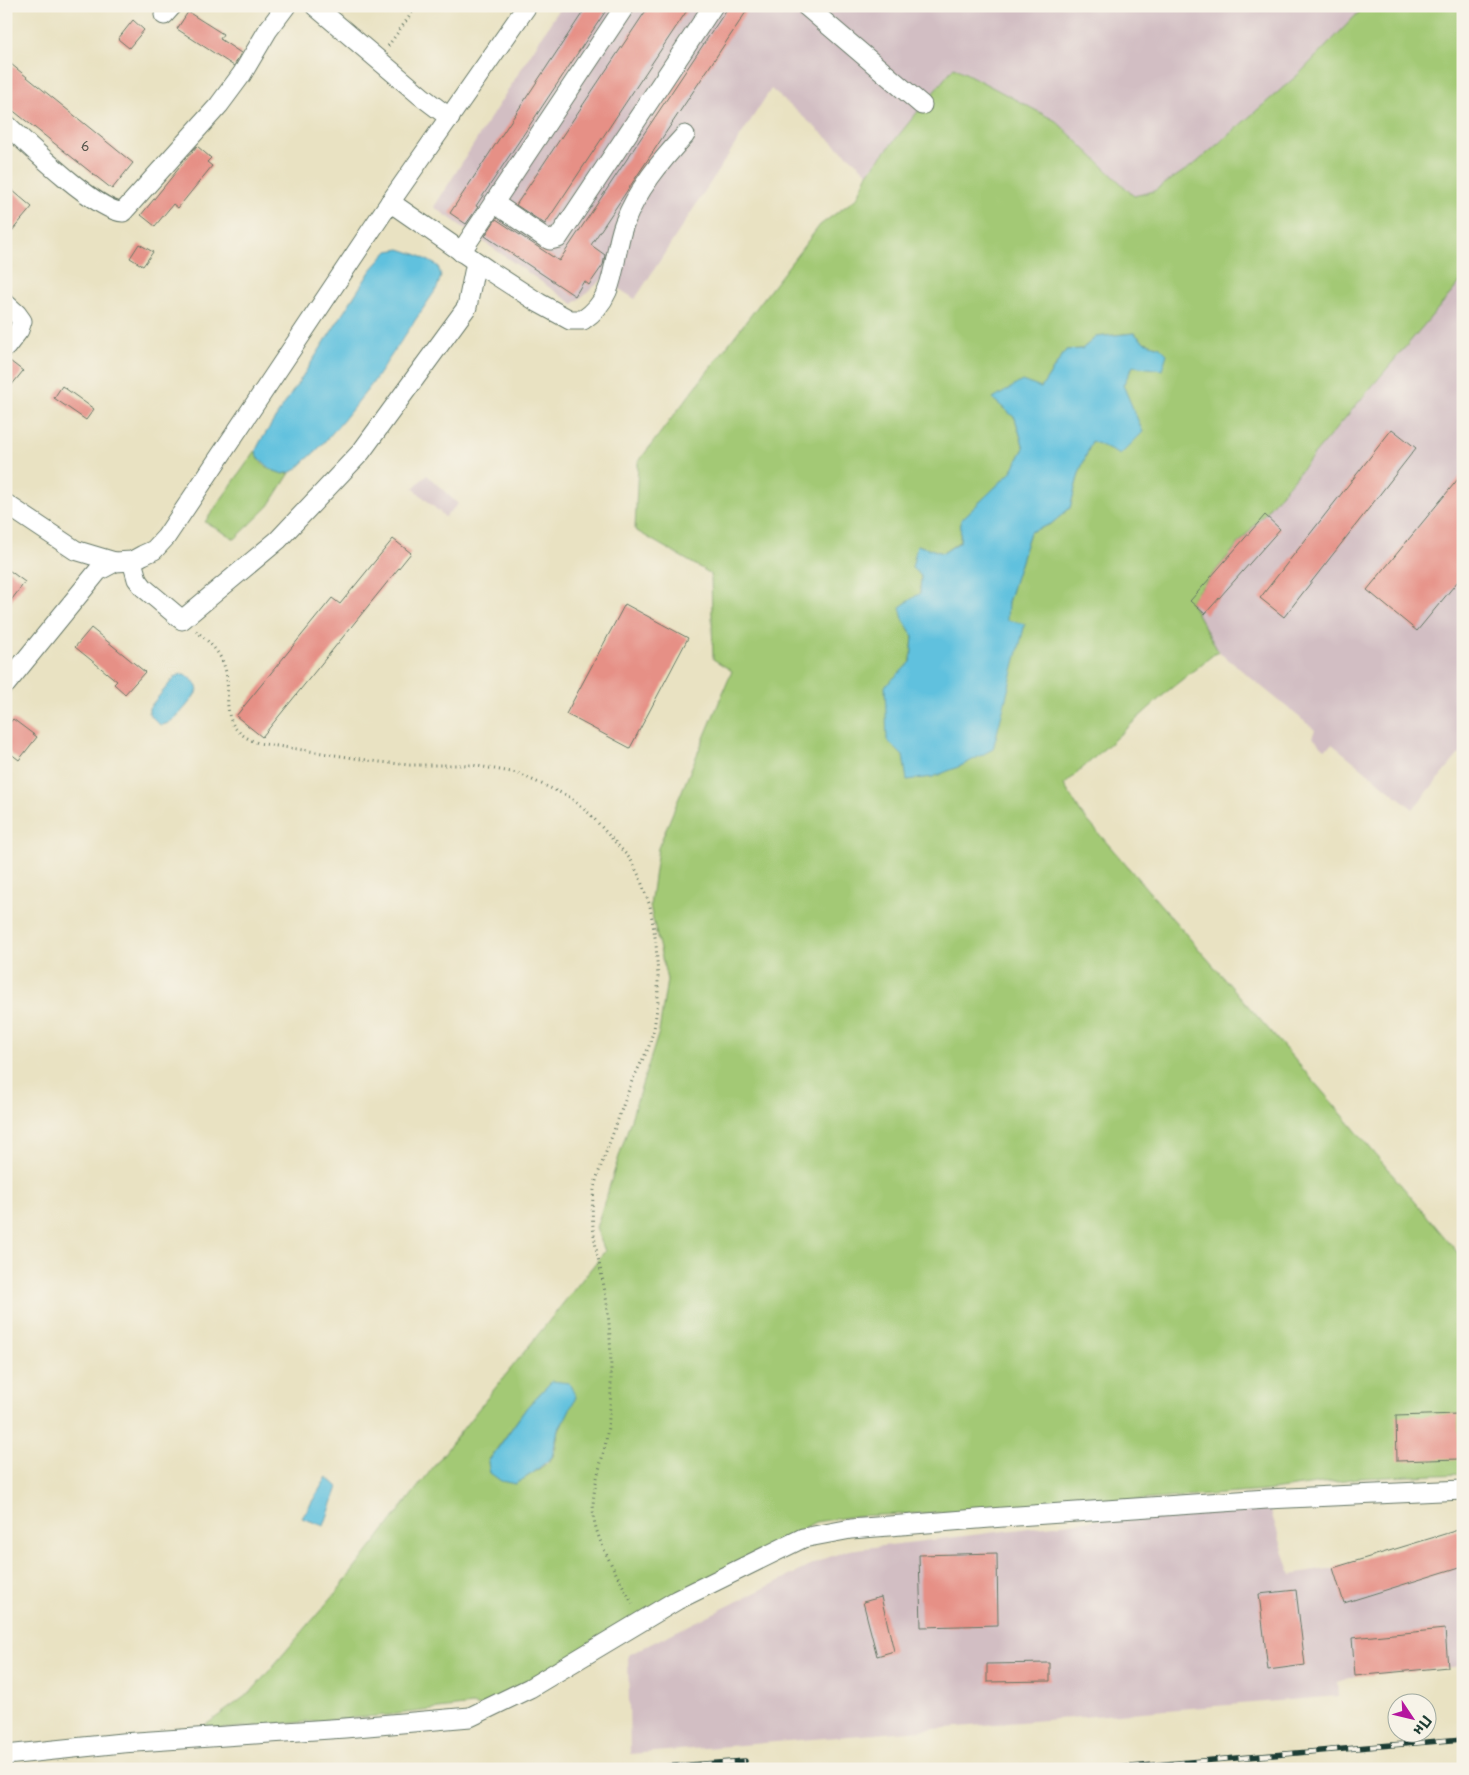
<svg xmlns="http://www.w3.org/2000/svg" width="1469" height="1775" font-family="'Playpen Sans',sans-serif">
<rect width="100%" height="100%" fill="#f7f3e8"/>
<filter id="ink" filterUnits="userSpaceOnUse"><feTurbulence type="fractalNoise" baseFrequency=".02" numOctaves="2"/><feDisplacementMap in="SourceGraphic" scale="10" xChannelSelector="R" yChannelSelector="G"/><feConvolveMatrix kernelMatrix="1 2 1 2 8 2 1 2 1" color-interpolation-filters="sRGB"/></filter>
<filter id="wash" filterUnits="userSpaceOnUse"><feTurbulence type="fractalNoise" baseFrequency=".0096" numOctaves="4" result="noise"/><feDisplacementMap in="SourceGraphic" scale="20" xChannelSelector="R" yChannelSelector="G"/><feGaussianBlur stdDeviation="1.12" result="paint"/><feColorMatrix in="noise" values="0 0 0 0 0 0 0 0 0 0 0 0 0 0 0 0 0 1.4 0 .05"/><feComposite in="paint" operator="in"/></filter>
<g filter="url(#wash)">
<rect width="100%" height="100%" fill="#e9e2c2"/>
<g fill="#d2bec3">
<path d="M561,6h804l-65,67 -104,90 -42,28 -20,5 -78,-75 -102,-54 -86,106 -97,-84 -136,210 -32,-20 -30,25 -139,-97z"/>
<path d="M1463,279v477l-4,-2 -46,55 -81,-65 -7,5 -13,-12 3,-7 -97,-79 -28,-50z"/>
<path d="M427,475l31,29 -13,13 -32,-29z"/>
<path d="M1267,1499l24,76 42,-7 125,-38 5,17v119l-108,10 -18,6 1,14 -708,58 -2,-99 196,-96 25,-9z"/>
</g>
<g fill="#a3c974" stroke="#618354" fill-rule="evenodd">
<path d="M1365,6h98v273l-273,322 28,50 -49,39 -105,95 17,28 254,293 128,153v215l-104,4 -94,13 -263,19 -146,6 -41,6 -335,185 -8,-2 -83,10 -167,14 -18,-3 47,-34 87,-102 138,-178 129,-161 -9,-23 63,-196 8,-52 -17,-74 8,-58 74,-177 -19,-12 -2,-85 -76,-44 3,-68 182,-237 37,-27 11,-25 86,-106 102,54 78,75 20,-5 42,-28 104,-90zM1134,333l10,9 16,5 -27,19 -41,74 -13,33 -9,35 -19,16 -21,8 -22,70 -2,18 19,4 -117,156 -5,-24 10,-120 -10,-17 17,-26 1,-17 -4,-31 26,8 17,-12 1,-21 50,-48 13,-24 -9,-30 -22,-19 48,-11 25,-38 16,-1 14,-12zM552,1381l13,38c-11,16 -6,22 -12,37 -4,9 -29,22 -38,28l-25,-11 -2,-12 39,-54z"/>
<path d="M256,450c1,15 21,25 34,23l-21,33 -34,33 -30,-17z"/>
</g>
<g fill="#60c1de" stroke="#407f89">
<path d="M400,249l18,6 20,11 3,10 -4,12 -65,96 -30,38 -25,28 -23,21 -11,3 -11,-4 -15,-14 -1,-6 4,-8 111,-172 17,-19z"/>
<path d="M1134,333l10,9 16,5 7,7 -5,16 -29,-4 -10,19 20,47 -23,23 -28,-14 -13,32 -9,35 -19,16 -21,8 -22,70 -1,18 18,4 -32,125 -30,16 -30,12 -26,3 -4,-24 -16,-16 -2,-54 26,-24 2,-26 -10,-17 -3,-12 20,-14 1,-17 -9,-8 5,-23 26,8 17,-11 1,-22 50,-48 13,-24 -9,-30 -22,-19 29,-18 19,7 25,-38 16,-1 14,-12z"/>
<path d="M180,674c8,0 16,8 18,16 -7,11 -25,36 -38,35l-11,-11v-6l25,-30z"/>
<path d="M552,1381l17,2 7,14 -11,22 -7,11 -6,27 -19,16 -18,11 -14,-3 -11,-8 -2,-11 39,-55z"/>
<path d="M327,1477l11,10 -14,39 -22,-8z"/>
</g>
<g id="blocks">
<g fill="#e69086">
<path d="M587,6h22l-133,200 2,1 -12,17 -16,-11z"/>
<path d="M649,6h41l-145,218 -29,-19z"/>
<path d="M729,6h21l-159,239 14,10 -2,10 -14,20 -5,-4 -9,15 -90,-60 11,-17 63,42z"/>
<path d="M188,12l35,22 -3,5 21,14 -7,13 -57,-37z"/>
<path d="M133,20l11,10 -15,18 -11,-9z"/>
<path d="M6,60l127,103 -21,26 -106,-84z"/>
<path d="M197,146l14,12 -4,4 5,4 -34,42 -5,-4 -18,22 -14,-11z"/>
<path d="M6,185l26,22 -26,31z"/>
<path d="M139,244l14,8 -10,14 -13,-8z"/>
<path d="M6,358l17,13 -17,21z"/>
<path d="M62,386l32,23 -8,11 -32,-22z"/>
<path d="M1392,429l24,19 -132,169 -24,-19z"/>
<path d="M1463,473v102l-46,56 -50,-41z"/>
<path d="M1265,515l15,14 -75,85 -15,-13z"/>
<path d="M393,539l18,14 -149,184 -26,-21 96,-118 8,6z"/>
<path d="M6,568l19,14 -19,25z"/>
<path d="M625,604l63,34 -58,110 -64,-34z"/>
<path d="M91,628l54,44 -20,22 -11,-10 3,-3 -42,-34z"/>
<path d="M13,719l24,18 -18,23 -13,-10v-23z"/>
<path d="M1458,1414l1,45 -62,2 -1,-45z"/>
<path d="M1458,1530l5,17v19l-119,37 -11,-35z"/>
<path d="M997,1553l1,72 -77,2 -2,-72z"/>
<path d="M1296,1590l9,75 -37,5 -9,-76z"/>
<path d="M881,1597l13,54 -17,5 -14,-54z"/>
<path d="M1445,1629l3,38 -93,9 -3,-38z"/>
<path d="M1050,1663v18l-63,1v-18z"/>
</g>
</g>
</g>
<g filter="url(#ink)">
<use href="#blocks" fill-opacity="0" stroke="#676" stroke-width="1"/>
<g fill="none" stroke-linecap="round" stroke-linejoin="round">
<g stroke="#676" stroke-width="21">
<g id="minor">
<path d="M315,6l106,90 29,22"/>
<path d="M806,6l116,99"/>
<path d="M164,15l8,-9"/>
<path d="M6,124c19,18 93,89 117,88l96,-107 23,-31 26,-44 18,-24"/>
<path d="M390,202l98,68 51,33 31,17h13c36,-24 28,-61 41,-96 13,-34 36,-62 61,-89"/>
<path d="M494,203l50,34 6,3 8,-2 155,-232"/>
<path d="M461,252l164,-246"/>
<path d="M6,304l11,10 5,7 -3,9 -13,17"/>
<path d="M6,504l69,46 40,12"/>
<path d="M132,561l5,18 7,9 38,32 96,-80 83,-88 106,-145 9,-45"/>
<path d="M6,684l92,-113 17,-9 17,-1 11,-6 11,-5 12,-13 218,-326 143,-205"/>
<path d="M6,1755l116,-12 223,-15 125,-11 60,-29 147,-88 126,-62 48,-9 152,-12 264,-18 196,-9"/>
</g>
</g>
<g stroke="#676" stroke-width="3" stroke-dasharray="1 4" stroke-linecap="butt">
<path d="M388,46l29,-40"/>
<path d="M196,631c10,8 20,17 26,29 15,33 -11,65 36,83l122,19 30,3h62l45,8 51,23 22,18 41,46 8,16 11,30 6,37 2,35v23l-4,28 -6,20 -16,32 -35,96c-12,41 2,80 9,120 4,27 5,56 5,83 0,21 -2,41 -5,61 -5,26 -16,51 -12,78 4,26 27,62 39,86"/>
</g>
<use href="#minor" stroke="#fff" stroke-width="19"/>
<g stroke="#1f3d34" stroke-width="5.5">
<g id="rail">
<path d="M634,1769l111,-8"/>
<path d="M1107,1769l356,-30"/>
</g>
</g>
<use href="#rail" stroke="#f7f3e8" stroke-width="4" stroke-dasharray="11" stroke-linecap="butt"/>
</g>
</g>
<g text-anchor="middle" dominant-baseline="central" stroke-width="4.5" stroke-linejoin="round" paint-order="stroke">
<g font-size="12" fill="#515248">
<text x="85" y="146">6</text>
</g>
</g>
<rect width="1469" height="1775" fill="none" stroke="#f7f3e8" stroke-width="25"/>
<g transform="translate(1412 1718) rotate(125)"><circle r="24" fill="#f7f3e8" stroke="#a1aaa0"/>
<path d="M0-4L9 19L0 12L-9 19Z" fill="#b5179e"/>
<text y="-8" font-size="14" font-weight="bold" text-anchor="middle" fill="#1f3d34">Пн</text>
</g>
</svg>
